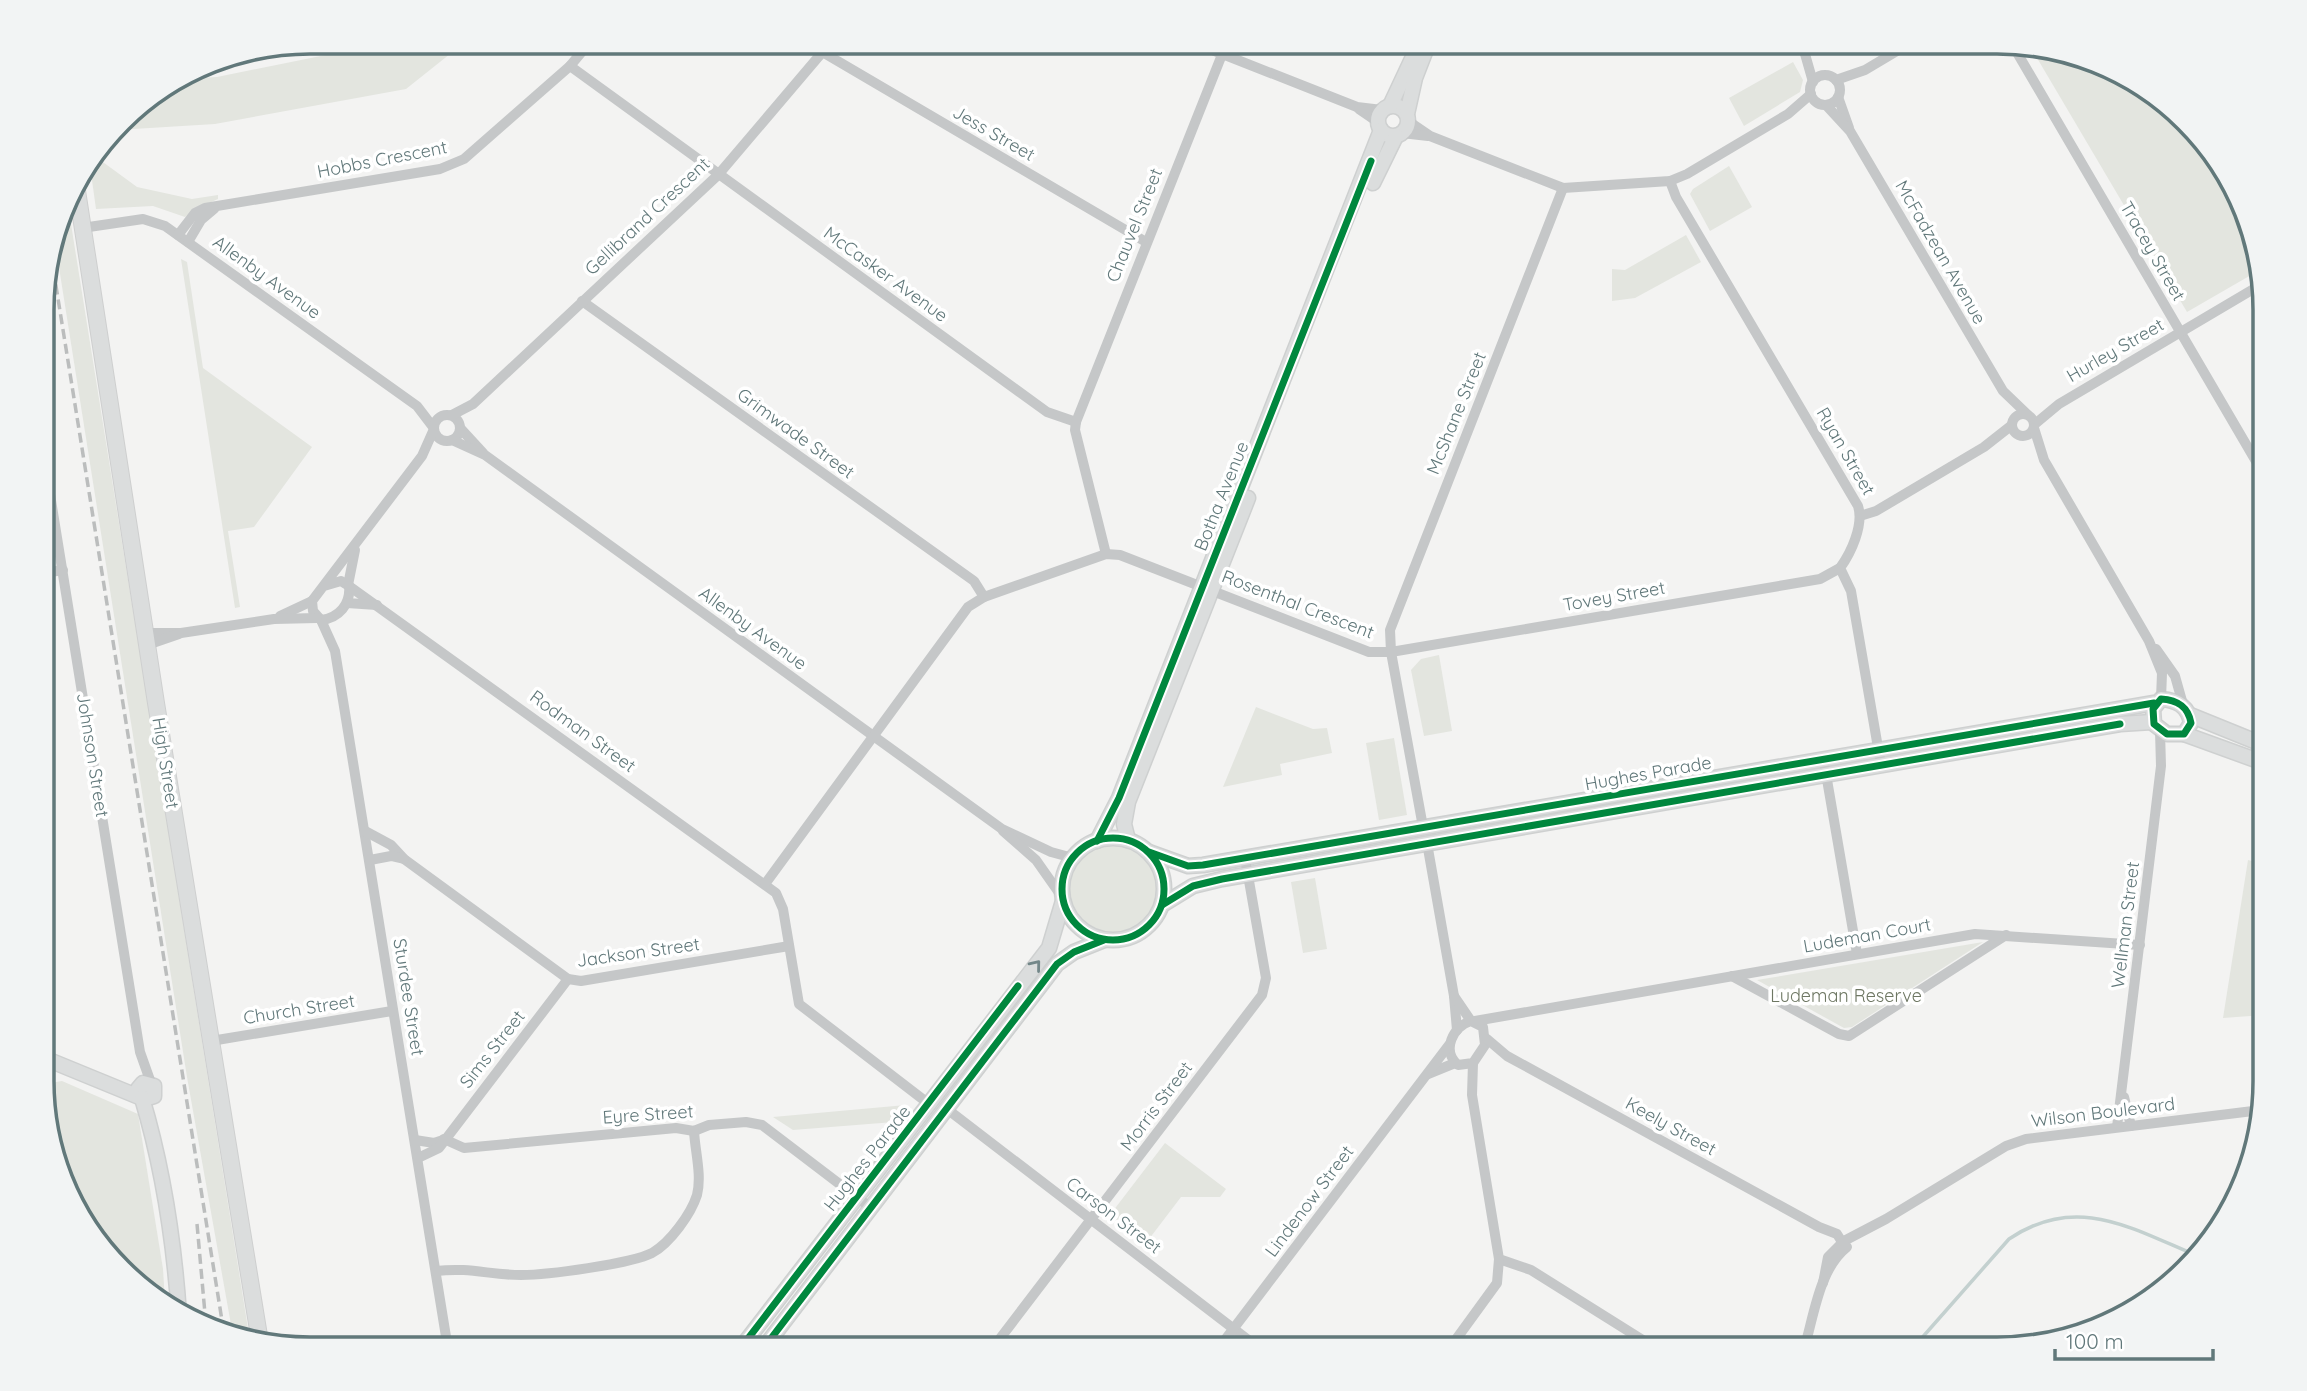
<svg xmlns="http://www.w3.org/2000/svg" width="2307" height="1391" font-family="Quicksand,sans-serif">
<rect width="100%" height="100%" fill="#f3f3f2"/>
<g fill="#e3e5df">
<path d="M390,42h75l-59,47 -191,35 -98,6 16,-21 48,-30 36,-2z"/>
<path d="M2030,46l36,5 65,27 56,43 42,55 29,95 -71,41z"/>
<path d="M1793,62l10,18 -3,12 -56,34 -15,-28z"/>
<path d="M96,157l41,30 55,12 26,-4v4l-23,10 -10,8 -32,-11 -57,3 -6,-43z"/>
<path d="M1729,166l23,41 -42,24 -20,-37 3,-5z"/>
<path d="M67,199l183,1142 -17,-5 -46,-259 -132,-835z"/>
<path d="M1686,235l15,27 -66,36 -23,3v-32l13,1z"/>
<path d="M181,259l6,3 16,106 109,79 -58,80 -26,4 12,76 -5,1z"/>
<path d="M1439,655l13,76 -28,5 -13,-66 10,-11z"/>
<path d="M1256,707l57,22 14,-1 5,25 -52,11 2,11 -59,12z"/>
<path d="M1394,738l13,77 -28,5 -13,-77z"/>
<circle cx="1114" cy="889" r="47"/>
<path d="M2248,860l16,4v151l-41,3z"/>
<path d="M1315,878l12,71 -24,4 -12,-71z"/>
<path d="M1983,942l-131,85 -8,1 -87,-48z"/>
<path d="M62,1081l76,33 25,155 2,33 -78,-73 -43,-114v-31z"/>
<path d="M906,1105l-12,17 -101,8 -20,-13z"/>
<path d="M1165,1143l61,46 -6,8h-39l-35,46 -32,-24 -1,-8z"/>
</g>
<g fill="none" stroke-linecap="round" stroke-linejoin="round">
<path stroke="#c3d0cf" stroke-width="3.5" d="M1913,1348l96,-109c68,-46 123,-10 189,17"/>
<g stroke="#ced0d0" stroke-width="17">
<g id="secondary">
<circle cx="1393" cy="121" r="15"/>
<path d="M1390,106l22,-47"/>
<path d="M1407,114l8,-36 14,-36"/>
<path d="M1373,183l23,-47"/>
<path d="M2161,699c16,1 27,7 30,24l-7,11h-17l-13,-10 -1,-15z"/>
<path d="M2190,715l74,30"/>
<path d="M2184,734l80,29"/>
<circle cx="1113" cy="889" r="51"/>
<path d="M1128,840l-4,-16 4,-22 120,-304"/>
<path d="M1097,841l22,-43 262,-668"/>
<path d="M1149,852l39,14 15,-1 951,-162"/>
<path d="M1162,905l31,-19 29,-7 898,-155 32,-2"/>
<path d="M44,1058l100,41 10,-3v-10l-11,-3 -5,6 2,8"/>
<path d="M142,1098c21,70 32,144 37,216"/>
<path d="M740,1349l309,-401 14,-47"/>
<path d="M763,1349l294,-385 17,-12 30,-12"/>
</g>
</g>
<g stroke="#cecfcf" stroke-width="18">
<path id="primary" d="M76,184l80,519 104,639"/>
</g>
<g stroke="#c5c7c8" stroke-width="10">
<path d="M1192,42l165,65 25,3"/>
<path d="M1798,42l7,12 8,28"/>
<path d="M2012,44l252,431"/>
<path d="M824,53l322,189"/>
<path d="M570,66l477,346 29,10"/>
<circle cx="1825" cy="90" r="15"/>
<path d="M1836,80l29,-10 47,-28"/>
<path d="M1838,97l11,31"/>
<path d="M1826,105l24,26 153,260 24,23"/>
<path d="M1359,109l19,13"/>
<path d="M1408,121l22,15 133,52 107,-7 17,-7 101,-60 23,-20"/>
<path d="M1402,133l26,3"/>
<path d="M1670,181l6,16 182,309c6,19 -7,47 -18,62l11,23 30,174"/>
<path d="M1563,188l-173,442 1,22 429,-73 20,-11"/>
<path d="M82,228l61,-9 22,7 252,180 16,21"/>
<path d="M178,235l17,-22 10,-5 235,-39 24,-10 106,-93 20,-24"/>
<path d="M188,242l13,-22 13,-11"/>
<path d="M582,301l392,280 10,16"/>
<circle cx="2023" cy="425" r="11"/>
<circle cx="447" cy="428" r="13"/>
<path d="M452,415l21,-11 245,-229 113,-133"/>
<path d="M2035,424l24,-20 203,-120"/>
<path d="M460,428l23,25"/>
<path d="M2034,428l10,32 105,181 13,32 -1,26"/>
<path d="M452,440l33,15 517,374 49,23 22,6"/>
<path d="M44,457l96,595 11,31"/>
<path d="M1860,516l16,-5 108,-64 28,-22"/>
<path d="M1106,554l-31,-124 1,-8 151,-380"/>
<path d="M44,573l19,-3"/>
<path d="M348,585l7,-35"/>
<path d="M324,586l17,-5 8,5c2,18 -10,32 -28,34l-8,-9 -1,-10 110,-145 12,-27"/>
<path d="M349,586l427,307 7,16 16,95 130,100"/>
<path d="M347,603l30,2"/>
<path d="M280,616l32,-15"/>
<path d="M321,620l14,31 113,698"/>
<path d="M145,633h36l93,-14 43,-1"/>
<path d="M147,645l32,-11"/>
<path d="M2156,649l19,27 9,32"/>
<path d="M1825,768l32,186"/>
<path d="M365,831l26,14 13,14 164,120 13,2 208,-35"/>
<path d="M1003,831l33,29 26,37"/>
<path d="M1427,843l27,153 3,34"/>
<path d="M370,860l21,-4 13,3"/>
<path d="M765,884l203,-277 16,-10 122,-43 14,1 249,97h22l32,175"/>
<path d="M1732,976l107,58 10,2 157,-101"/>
<path d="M1454,996l17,25"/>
<path d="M1471,1021l12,6 2,18 -12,18 -15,2c-17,-14 -5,-39 13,-44z"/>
<path d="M1475,1021l500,-87 165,11"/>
<path d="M1487,1039l20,17 312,171 18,7 8,13"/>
<path d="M211,1041l181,-30"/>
<path d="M1473,1063l-1,32 27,164 32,11 126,79"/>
<path d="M1428,1074l27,-11"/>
<path d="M2124,1097l7,29"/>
<path d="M947,1109l313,240"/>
<path d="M2117,1127l44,-361 -1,-35"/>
<path d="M444,1139l20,9 212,-20 18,3 15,-6 37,-3 16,3 109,83"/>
<path d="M415,1140l19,3 9,-3"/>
<path d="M418,1158l21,-10 129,-169"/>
<path d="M436,1271c35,-4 53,4 85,4 26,0 109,-11 131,-22 18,-10 39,-39 45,-58 5,-20 -2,-44 -3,-64"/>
<path d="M1823,1283l5,-26 16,-16 42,-22 120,-73 20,-7 235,-29"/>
<path d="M992,1349l270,-354 4,-17 -21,-120"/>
<path d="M1218,1349l231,-304"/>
<path d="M1449,1349l48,-66 2,-24"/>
<path d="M1804,1349c10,-33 15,-80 43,-102"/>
</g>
<use href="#secondary" stroke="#dbdddd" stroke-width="14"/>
<use href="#primary" stroke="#dbdddd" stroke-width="16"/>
<g stroke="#bbbdbd" stroke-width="3.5" stroke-dasharray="10 5" stroke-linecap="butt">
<path d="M51,255l173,1078"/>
<path d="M197,1224l9,101"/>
</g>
<g stroke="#fff" stroke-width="11">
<g id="cycleway">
<path d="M2161,699c16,1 27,7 30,24l-7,11h-17l-13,-10 -1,-15z"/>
<circle cx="1113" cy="889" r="51"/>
<path d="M1097,841l22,-43 252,-637"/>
<path d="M1149,852l39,14 15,-1 951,-162"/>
<path d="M1162,905l31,-19 29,-7 898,-155"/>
<path d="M740,1349l278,-363"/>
<path d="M763,1349l294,-385 17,-12 30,-12"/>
</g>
</g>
<use href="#cycleway" stroke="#00873e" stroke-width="7"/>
</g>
<defs><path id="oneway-chevron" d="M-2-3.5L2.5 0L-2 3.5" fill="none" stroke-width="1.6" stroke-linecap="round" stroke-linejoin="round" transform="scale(1.75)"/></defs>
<use stroke="#738789" href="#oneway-chevron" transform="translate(1036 965) rotate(-51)"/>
<g text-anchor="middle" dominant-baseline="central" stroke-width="7" stroke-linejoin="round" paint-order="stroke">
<g font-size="18" fill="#61787a" stroke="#fff">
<text transform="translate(994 133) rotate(30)">Jess Street</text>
<text transform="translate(382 159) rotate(-11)">Hobbs Crescent</text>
<text transform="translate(647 216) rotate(-43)">Gellibrand Crescent</text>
<text transform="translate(1134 225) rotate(-68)">Chauvel Street</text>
<text transform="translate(2153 251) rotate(60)">Tracey Street</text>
<text transform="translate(1941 252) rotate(60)">McFadzean Avenue</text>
<text transform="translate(886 274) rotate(36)">McCasker Avenue</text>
<text transform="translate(267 277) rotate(36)">Allenby Avenue</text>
<text transform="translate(2115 350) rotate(-30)">Hurley Street</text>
<text transform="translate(1456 413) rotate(-68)">McShane Street</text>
<text transform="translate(796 433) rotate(36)">Grimwade Street</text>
<text transform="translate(1846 451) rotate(60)">Ryan Street</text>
<text transform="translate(1221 496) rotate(-68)">Botha Avenue</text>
<text transform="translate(1614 596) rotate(-10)">Tovey Street</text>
<text transform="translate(1298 604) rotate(21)">Rosenthal Crescent</text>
<text transform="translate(753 628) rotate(36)">Allenby Avenue</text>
<text transform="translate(583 731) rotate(36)">Rodman Street</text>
<text transform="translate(93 755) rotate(81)">Johnson Street</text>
<text transform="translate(166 763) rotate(81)">High Street</text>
<text transform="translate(1648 773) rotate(-10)">Hughes Parade</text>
<text transform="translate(2125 925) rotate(-83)">Wellman Street</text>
<text transform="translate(1867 935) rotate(-10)">Ludeman Court</text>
<text transform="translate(638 952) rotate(-8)">Jackson Street</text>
<text transform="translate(409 997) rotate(81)">Sturdee Street</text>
<text transform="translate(299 1009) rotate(-9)">Church Street</text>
<text transform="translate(492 1049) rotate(-52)">Sims Street</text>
<text transform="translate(1156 1106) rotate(-53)">Morris Street</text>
<text transform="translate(2103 1112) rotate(-7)">Wilson Boulevard</text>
<text transform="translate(648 1114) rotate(-4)">Eyre Street</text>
<text transform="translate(1671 1126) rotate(29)">Keely Street</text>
<text transform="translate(867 1158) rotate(-52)">Hughes Parade</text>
<text transform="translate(1309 1201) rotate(-53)">Lindenow Street</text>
<text transform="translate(1114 1215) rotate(37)">Carson Street</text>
</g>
<g font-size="18" fill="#6e7763" stroke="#fff">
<text x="1846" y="995">Ludeman Reserve</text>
</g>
</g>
<path d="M0 0H2307V1391H0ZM310 54H1997A256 256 0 0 1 2253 310V1081A256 256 0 0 1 1997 1337H310A256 256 0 0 1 54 1081V310A256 256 0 0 1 310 54Z" fill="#f2f4f4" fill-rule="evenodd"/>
<path fill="none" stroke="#61787a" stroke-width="3.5" d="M310 54H1997A256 256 0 0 1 2253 310V1081A256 256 0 0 1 1997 1337H310A256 256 0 0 1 54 1081V310A256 256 0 0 1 310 54Z"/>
<path d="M2055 1349v10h158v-10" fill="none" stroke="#61787a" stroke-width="3.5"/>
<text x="2066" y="1349" font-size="21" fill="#61787a" stroke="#ffffff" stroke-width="5" paint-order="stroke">100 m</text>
</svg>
